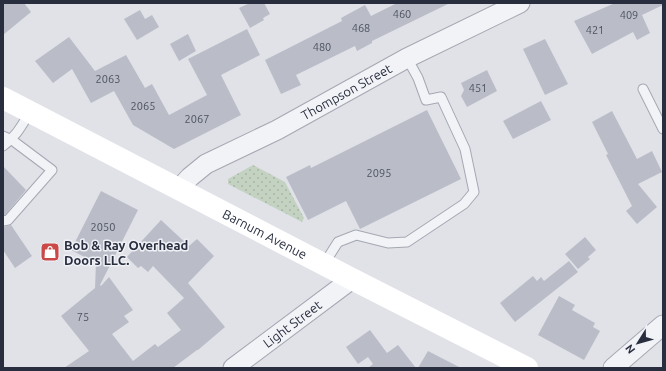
<svg xmlns="http://www.w3.org/2000/svg" width="666" height="371" font-family="Ubuntu,sans-serif">
<defs>
<pattern id="grass-dots" width="8" height="8" patternUnits="userSpaceOnUse"><rect width="8" height="8" fill="#c3d2c1"/><path d="M2 2h.1M6 6h.1" fill="none" stroke="#a8b5a7" stroke-width="1.8" stroke-linecap="round"/></pattern>
</defs>
<rect width="100%" height="100%" fill="#e0e2e8"/>
<path fill="url(#grass-dots)" d="M253,165l32,17 19,36 -2,4 -74,-38v-5z"/>
<g fill="#babdc8">
<path d="M3,3h21l7,9 -28,23z"/>
<path d="M250,3h14l6,11 -7,4 1,2 -14,8 -11,-20z"/>
<path d="M397,3h53l-78,38v2l-15,8 -2,-5 -59,29 5,10 -20,9 -16,-34 77,-39 -1,-3 24,-13 6,11z"/>
<path d="M615,3h48v2l-21,10 8,18 -13,7 -4,-8 -41,22 -18,-33z"/>
<path d="M140,10l5,9 7,-4 7,12 -22,13 -13,-21z"/>
<path d="M247,29l13,26 -39,20 20,40 -67,34 -41,-24 -19,-34 -23,12 -19,-34 -19,14 -18,-22 34,-24 26,34 31,-16 19,33 7,-4 17,31 38,-20 -19,-36z"/>
<path d="M188,34l8,17 -17,10 -9,-17z"/>
<path d="M545,39l23,45 -23,11 -22,-46z"/>
<path d="M487,70l10,21 -30,16 -6,-11 3,-6 -3,-7z"/>
<path d="M541,101l10,19 -38,19 -10,-18z"/>
<path d="M427,110l34,69 -101,50 -14,-28 -38,19 -22,-43 24,-12 1,3z"/>
<path d="M612,111l25,48 15,-8 10,21 -24,12 19,23 -20,17 -11,-13 6,-5 -26,-51 2,-1 -16,-32z"/>
<path d="M3,166l23,24 -21,25h-2z"/>
<path d="M101,191l37,19 -38,75 1,1 8,-9 24,33 -9,6 5,6 -17,12 21,27 22,-17 3,3 23,-17 -14,-17 17,-15 -31,-32 -5,6 -7,-6 -3,2 -11,-11 34,-37 28,26 8,-7 17,17 -26,27 37,44 -27,23h-1l-24,18h-109l25,-17 -28,-35 34,-28 1,-25 -25,-13z"/>
<path d="M11,225l21,31 -17,12 -12,-18v-23z"/>
<path d="M585,237l11,13 -8,7 2,2 -12,10 -13,-15z"/>
<path d="M569,261l9,11 -63,50 -15,-19 33,-27 4,5 4,-4 3,4z"/>
<path d="M559,296l16,9 -3,5 23,13 -2,4 7,4 -16,29 -46,-25z"/>
<path d="M370,330l17,23 11,-8 18,23h-48l5,-4 -5,-7 -10,7 -12,-17z"/>
<path d="M428,351l33,17h-43z"/>
</g>
<g fill="none" stroke-linecap="round" stroke-linejoin="round">
<g stroke="#a5a8b2" stroke-width="11">
<g id="service">
<path d="M643,89l20,40"/>
<path d="M3,136l9,4 40,30 -44,50 -5,1"/>
<path d="M3,146c13,-9 19,-21 27,-34"/>
<path d="M324,264l14,-22 18,-7 32,8 19,-1 57,-38 10,-12 -9,-43 -24,-52 -15,3 -8,-22 -11,-20"/>
</g>
</g>
<g stroke="#a5a8b2" stroke-width="21">
<g id="minor">
<path id="s1" d="M179,189l11,-12 16,-13 71,-34 130,-72 113,-55"/>
<path id="s2" d="M233,368l119,-89"/>
<path d="M613,368l50,-43"/>
</g>
</g>
<use href="#service" stroke="#f2f3f7" stroke-width="9"/>
<use href="#minor" stroke="#f2f3f7" stroke-width="19"/>
<path stroke="#fff" stroke-width="22" id="s3" d="M3,98l349,181 175,89"/>
</g>
<defs>
<g id="shop-square" transform="scale(1)"><rect x="-9" y="-9" width="18" height="18" rx="4" fill="#cb4848" stroke="#eff1f6"/><path d="M-5-2.5h2.3a2.7 3.5 0 0 1 5.4 0H5L5.5 6h-11ZM-1.5-2.5h3a1.5 2.3 0 0 0-3 0Z" fill="#fff"/></g>
</defs>
<g fill-rule="evenodd">
<use href="#shop-square" x="50" y="252"/>
</g>
<g text-anchor="middle" dominant-baseline="central" stroke-width="3" stroke-linejoin="round" paint-order="stroke">
<g font-size="11" fill="#4d5261">
<text x="402" y="14">460</text>
<text x="629" y="15">409</text>
<text x="361" y="28">468</text>
<text x="595" y="30">421</text>
<text x="322" y="47">480</text>
<text x="108" y="79">2063</text>
<text x="478" y="88">451</text>
<text x="143" y="106">2065</text>
<text x="197" y="119">2067</text>
<text x="379" y="173">2095</text>
<text x="103" y="227">2050</text>
<text x="83" y="317">75</text>
</g>
<g font-size="13" fill="#292e3f" stroke="#eff1f6">
<text stroke="none"><textPath href="#s1" startOffset="195">Thompson Street</textPath></text>
<text stroke="none"><textPath href="#s3" startOffset="295">Barnum Avenue</textPath></text>
<text stroke="none"><textPath href="#s2" startOffset="74">Light Street</textPath></text>
</g>
<g font-size="13" font-weight="bold" fill="#292e3f" stroke="#eff1f6" text-anchor="start">
<text x="64" y="245">Bob &amp; Ray Overhead<tspan x="64" dy="15">Doors LLC.</tspan></text>
</g>
</g>
<rect width="666" height="371" fill="none" stroke="#292e3f" stroke-width="8"/>
<g transform="translate(638 343) rotate(233)" stroke="#eff1f6" stroke-width="3" paint-order="stroke">
<path d="M0-3L7 15L0 10L-7 15Z" fill="#292e3f"/>
<text y="-6" font-size="11" font-weight="bold" text-anchor="middle" fill="#292e3f">N</text>
</g>
</svg>
